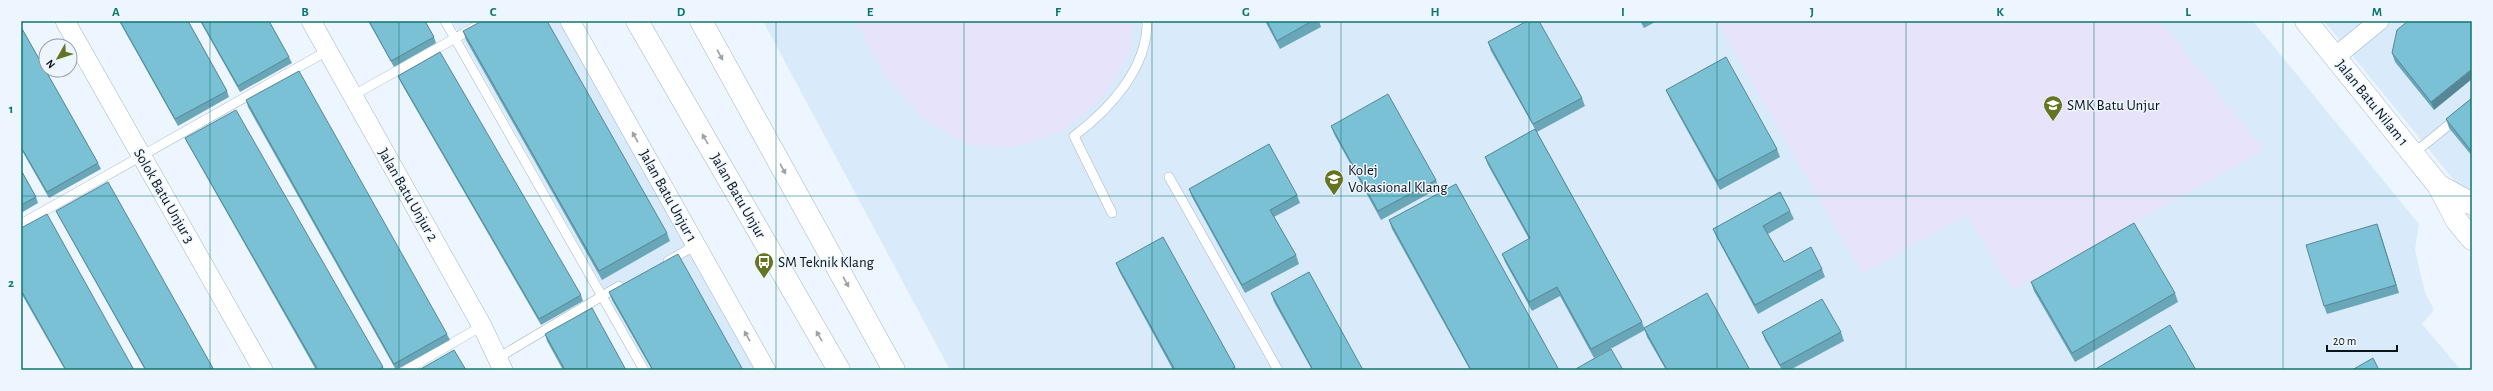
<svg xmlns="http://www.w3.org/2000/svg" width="2493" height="391" font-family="'Alegreya Sans',sans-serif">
<rect width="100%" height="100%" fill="#edf6fe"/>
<g fill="#d9ebfa">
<path d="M452,21h110l195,349h-107z"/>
<path d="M763,21h1490l166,203 -4,26 10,42 9,18 -12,14 39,46h-1511z"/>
<path d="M2324,21h148v172l-15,-9z"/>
</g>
<g fill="#e7e3fa">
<path d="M856,21h276l-1,28 -28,48 -40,34 -48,16 -46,-2 -45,-26 -39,-43z"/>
<path d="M1717,21h443l104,129 -251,140 -46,-75 -105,58z"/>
</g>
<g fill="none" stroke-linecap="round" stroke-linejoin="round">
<g stroke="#a0b6ca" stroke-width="10">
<g id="service">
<path d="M445,21l199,349"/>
<path d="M352,96l134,-75"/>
<path d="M2413,154l59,-48"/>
<path d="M1169,177l109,193"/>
<path d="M1112,213l-38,-77c35,-26 74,-68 73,-115"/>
<path d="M21,224l306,-173"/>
<path d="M668,261l28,-16"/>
<path d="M496,359l123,-73"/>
<path d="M406,370l76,-44"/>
</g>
</g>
<g stroke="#a0b6ca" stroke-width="20">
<g id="minor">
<path d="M65,21l198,349"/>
<path d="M311,21l171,305 21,44"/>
<path d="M570,21l196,349"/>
<path d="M2335,57l44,-36"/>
</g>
</g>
<g stroke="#a0b6ca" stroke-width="23">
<g id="secondary">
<path d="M637,21l202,349"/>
<path d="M701,21l193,349"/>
<path d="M2306,21l132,164 19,36 15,18"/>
<path d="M2438,185l34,19"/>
</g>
</g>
<use href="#service" stroke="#fff" stroke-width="9"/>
<use href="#minor" stroke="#fff" stroke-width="19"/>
<use href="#secondary" stroke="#fff" stroke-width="22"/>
</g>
<g fill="#69a6b8">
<path d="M119,21h69l39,70 2,6 -51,29z"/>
<path d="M200,21h69l20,36 3,6 -52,29z"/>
<path d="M368,21h57l9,16 2,6 -42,24z"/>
<path d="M1265,21h54l2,6 -41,22z"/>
<path d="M1640,21h17l-13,7z"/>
<path d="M2408,21l26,89 -39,-48 -3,-9z"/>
<path d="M21,27l77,136 3,6 -52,29 -28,-49z"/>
<path d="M463,31l204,202 3,8 -68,39 -136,-240z"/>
<path d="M1488,42l94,56 3,8 -48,26 105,190 3,8 -51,28 -34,-62 -28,15 -27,-49 -3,-8 27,-15 -41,-74 -3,-8 50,-28 -44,-78z"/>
<path d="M398,76l183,219 2,6 -42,24 -140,-242z"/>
<path d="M1666,90l111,59 3,8 -60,33 -50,-91z"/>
<path d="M2472,98v58l-23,-28 -3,-9z"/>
<path d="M246,100l201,234 3,6 -54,30 -148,-263z"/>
<path d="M1331,126l105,54 3,8 -58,32 -47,-86z"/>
<path d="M185,138l198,229 1,3h-68l-128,-226z"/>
<path d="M21,170l15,27 2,6 -17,10z"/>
<path d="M1189,189l108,6 3,8 -26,14 22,38 3,9 -54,29 -53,-96z"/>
<path d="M56,211l158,159h-69l-86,-153z"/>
<path d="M1790,211l4,8 -26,15 16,28 38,7 3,8 -67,37 -41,-76 -4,-9z"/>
<path d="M1389,220l170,150h-89l-78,-141z"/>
<path d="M2377,224l22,69 -72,21 -3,-8z"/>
<path d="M21,228l113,142h-69l-44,-77z"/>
<path d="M1116,263l119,104 1,3h-63l-54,-99z"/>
<path d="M2031,282l144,11 3,9 -103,60 -41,-71z"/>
<path d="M609,292l134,78h-91l-40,-70z"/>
<path d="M1271,293l92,77h-51l-38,-68z"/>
<path d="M1644,328l106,42h-84l-19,-33z"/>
<path d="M1762,332h79l3,9 -54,29h-8l-17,-30z"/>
<path d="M545,334l81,36h-63l-16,-29z"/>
</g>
<g fill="#558796">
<path d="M2472,69v10l-38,31 -3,-8z"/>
<path d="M2377,224l3,8 19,61 -3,-8z"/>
</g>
<g fill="#7ac1d6" stroke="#558796">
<path d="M120,21h68l39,70 -52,28z"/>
<path d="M201,21h68l20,36 -51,29z"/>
<path d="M369,21h56l9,16 -43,24z"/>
<path d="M482,21h65l120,212 -68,38 -136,-240z"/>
<path d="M1267,21h45l-35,20z"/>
<path d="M1527,21h12l43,77 -49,26 -45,-82z"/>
<path d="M2408,21h64v48l-41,33 -39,-49 5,-23z"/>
<path d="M21,27l77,136 -51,29 -26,-45z"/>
<path d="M440,52l141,243 -42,24 -141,-243z"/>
<path d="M1726,57l51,92 -60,32 -51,-91z"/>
<path d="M299,71l148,263 -53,30 -148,-264z"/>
<path d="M1388,94l48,86 -58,31 -47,-85z"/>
<path d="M2472,98v54l-26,-33z"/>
<path d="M236,110l147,257 -5,3h-60l-133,-232z"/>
<path d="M1535,129l107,193 -51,27 -34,-62 -28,15 -27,-48 28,-16 -45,-81z"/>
<path d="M1269,144l28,51 -27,15 26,45 -54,30 -53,-96z"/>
<path d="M21,170l15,27 -15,8z"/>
<path d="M108,182l106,188h-68l-90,-159z"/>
<path d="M1456,184l103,186h-88l-82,-150z"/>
<path d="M1780,192l10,19 -27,15 21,36 27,-15 11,22 -67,36 -42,-76z"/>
<path d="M47,214l87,156h-68l-45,-80v-62z"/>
<path d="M2134,223l41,70 -103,60 -41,-71z"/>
<path d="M2377,224l19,61 -72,21 -18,-61z"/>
<path d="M1163,237l72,130 -5,3h-55l-59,-107z"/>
<path d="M678,254l65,116h-90l-44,-78z"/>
<path d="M1309,272l54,98h-50l-42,-77z"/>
<path d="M1707,293l43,77h-83l-23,-42z"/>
<path d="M1822,299l19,33 -61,33 -18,-33z"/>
<path d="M592,308l34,62h-61l-20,-36z"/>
<path d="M2170,325l26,45h-102z"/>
<path d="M1611,349l12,21h-49z"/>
<path d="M454,350l12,20h-47z"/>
<path d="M2373,358l6,12h-27z"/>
</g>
<defs><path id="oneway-solid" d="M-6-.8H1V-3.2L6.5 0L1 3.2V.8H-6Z"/></defs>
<g fill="#9da1a3">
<use href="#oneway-solid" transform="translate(720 55) rotate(61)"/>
<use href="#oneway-solid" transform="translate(635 137) rotate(-119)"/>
<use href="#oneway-solid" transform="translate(705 139) rotate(-120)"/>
<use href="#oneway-solid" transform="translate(783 169) rotate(61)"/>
<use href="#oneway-solid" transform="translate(846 282) rotate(61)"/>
<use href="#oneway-solid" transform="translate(747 336) rotate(-119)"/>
<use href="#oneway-solid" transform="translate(819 336) rotate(-120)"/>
</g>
<path fill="none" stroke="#0f766e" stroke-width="1" stroke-opacity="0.55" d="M210,21v349M399,21v349M587,21v349M776,21v349M964,21v349M1152,21v349M1341,21v349M1529,21v349M1717,21v349M1906,21v349M2094,21v349M2283,21v349M21,196h2451"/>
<defs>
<g id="school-pin" transform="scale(1)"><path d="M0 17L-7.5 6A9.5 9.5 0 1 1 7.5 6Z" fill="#657421" stroke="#edf6fe"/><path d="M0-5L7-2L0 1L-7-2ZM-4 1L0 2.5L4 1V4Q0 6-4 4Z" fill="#fff"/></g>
<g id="bus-pin" transform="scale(1)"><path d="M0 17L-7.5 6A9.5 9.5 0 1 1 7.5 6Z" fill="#657421" stroke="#edf6fe"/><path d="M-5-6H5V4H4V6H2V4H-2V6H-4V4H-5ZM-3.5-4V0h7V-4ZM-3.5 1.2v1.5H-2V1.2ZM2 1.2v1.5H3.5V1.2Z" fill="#fff"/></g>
</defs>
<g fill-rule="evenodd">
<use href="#school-pin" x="2053" y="105"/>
<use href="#school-pin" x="1334" y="179"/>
<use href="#bus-pin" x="764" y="262"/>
</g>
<g text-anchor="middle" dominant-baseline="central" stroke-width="3" stroke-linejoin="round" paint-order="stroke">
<g font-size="15" fill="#0b131a" stroke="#edf6fe">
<text transform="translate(2372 103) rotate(51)">Jalan Batu Nilam 1</text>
<text transform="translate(408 195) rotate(60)">Jalan Batu Unjur 2</text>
<text transform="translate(164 196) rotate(60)">Solok Batu Unjur 3</text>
<text transform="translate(668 196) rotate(61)">Jalan Batu Unjur 1</text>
<text transform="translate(738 196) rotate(60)">Jalan Batu Unjur</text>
</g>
<g font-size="15" fill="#0b131a" stroke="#edf6fe" text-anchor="start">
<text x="2067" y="105">SMK Batu Unjur</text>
<text x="1348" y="170">Kolej<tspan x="1348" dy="17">Vokasional Klang</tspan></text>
<text x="778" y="262">SM Teknik Klang</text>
</g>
</g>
<rect width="2493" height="391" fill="none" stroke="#edf6fe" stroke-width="44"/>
<g transform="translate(58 58) rotate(231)"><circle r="19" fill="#edf6fe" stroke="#939ba3"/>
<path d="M0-3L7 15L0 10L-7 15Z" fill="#657421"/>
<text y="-6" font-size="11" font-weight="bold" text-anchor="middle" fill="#0b131a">N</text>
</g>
<path d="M2327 345v6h70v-6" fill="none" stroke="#0b131a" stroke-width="2"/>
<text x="2333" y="345" font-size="12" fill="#0b131a" stroke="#edf6fe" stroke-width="3" paint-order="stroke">20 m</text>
<rect x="22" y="22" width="2449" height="347" fill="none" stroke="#0f766e" stroke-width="1.5"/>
<g font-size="13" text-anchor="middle" font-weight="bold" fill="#0f766e">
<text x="116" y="16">A</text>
<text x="305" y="16">B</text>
<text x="493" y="16">C</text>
<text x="681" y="16">D</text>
<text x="870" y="16">E</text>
<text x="1058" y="16">F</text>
<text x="1246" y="16">G</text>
<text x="1435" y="16">H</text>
<text x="1623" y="16">I</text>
<text x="1812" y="16">J</text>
<text x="2000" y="16">K</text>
<text x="2188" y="16">L</text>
<text x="2377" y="16">M</text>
<text x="11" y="113">1</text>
<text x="11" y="287">2</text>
</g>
</svg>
